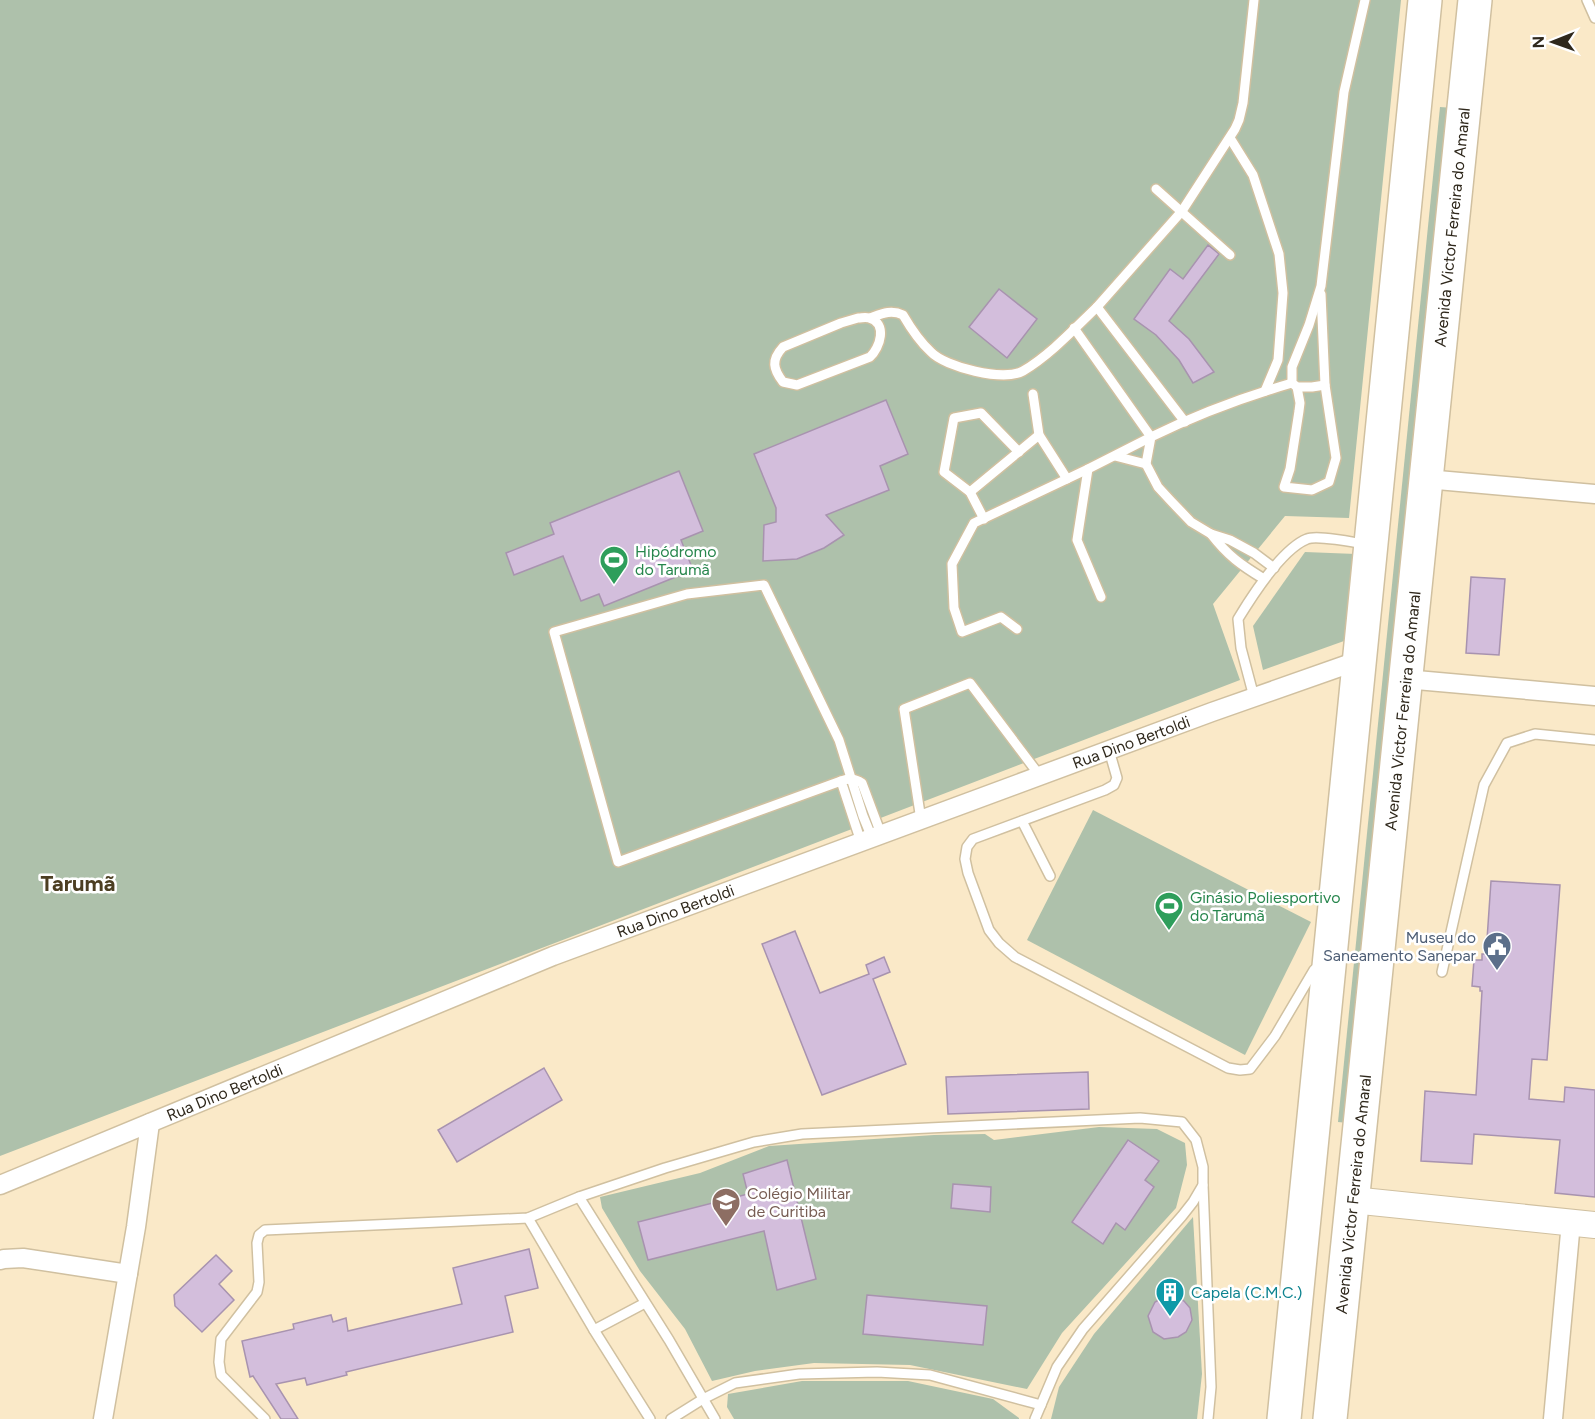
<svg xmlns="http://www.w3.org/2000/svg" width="1595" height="1419" font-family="Figtree,sans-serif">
<rect width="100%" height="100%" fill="#fae9c8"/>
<g fill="#aec1ab">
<path d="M0,0h1401l-52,518 -64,-2 -72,88 27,76 -1240,476z"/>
<path d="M1440,107l13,1 -105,1015 -10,-1z"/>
<path d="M1305,552l51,2 -12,87 -81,29 -10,-44z"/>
<path d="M1093,810l218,112 -66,133 -218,-115z"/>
<path d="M1099,1127l58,2 28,14 2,22 -11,43 -114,125 -35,56 -117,-24 -96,-2 -59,8 -43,10 -27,-52 -45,-58 -38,-63 -2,-11 100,-24 69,-27 165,-11 51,-1 9,6z"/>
<path d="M1193,1217l9,157 -5,45h-146l8,-32 35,-53z"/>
<path d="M802,1381h106l85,18 26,19v1h-285l-7,-12 1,-13z"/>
</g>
<g fill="#d3bedc" stroke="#a893af" stroke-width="1.5">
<path d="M1208,245l11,9 -50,67 20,18 25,33 -21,11 -14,-23 -23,-25 -22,-16 36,-50 13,10z"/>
<path d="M999,289l38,30 -30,39 -38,-31z"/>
<path d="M886,400l22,54 -28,12 9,24 -63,25 18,20 -20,13 -27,11 -34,2 1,-36 12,-3v-14l-22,-54z"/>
<path d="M679,471l24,60 -22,9 12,30 -89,36 -5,-12 -18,7 -18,-45 -49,19 -8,-22 48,-19 -4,-11z"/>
<path d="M1471,577l34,2 -6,76 -33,-2z"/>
<path d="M1491,881l69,4 -13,175 -15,-1 -3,40 35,3 1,-15 30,3v107l-40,-4 5,-53 -86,-6 -2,30 -51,-3 4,-70 51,4 6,-104h-2v-4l-8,-1 2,-26h8v-6h4z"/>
<path d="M795,931l25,62 49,-19 -3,-9 18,-8 6,15 -17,7 33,85 -84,31 -60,-151z"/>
<path d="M544,1068l18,32 -105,62 -19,-32z"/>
<path d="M1088,1072l1,37 -141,5 -2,-37z"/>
<path d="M1128,1140l31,21 -14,19 9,7 -29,43 -9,-7 -13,21 -31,-22z"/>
<path d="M787,1160l29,119 -39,11 -13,-59 -116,29 -10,-38 110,-28 -5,-20z"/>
<path d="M953,1184l38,3 -1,25 -39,-4z"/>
<path d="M529,1249l9,39 -33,8 8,36 -167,40 1,3 -40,10 -2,-7 -29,6 22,35h-17l-28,-43 -3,1 -8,-36 52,-12 -1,-5 38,-9 2,7 13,-4 2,13 114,-27 -9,-36z"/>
<path d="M216,1255l16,16 -13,13 15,16 -32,32 -27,-26 -1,-11z"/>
<path d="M867,1295l120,11 -4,39 -120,-11z"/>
<path d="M1168,1295l6,1 10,5 6,7 2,12 -6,12 -8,5 -14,2 -11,-7 -5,-16 7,-14z"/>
</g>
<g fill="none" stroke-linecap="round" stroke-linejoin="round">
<g stroke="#d0c0a0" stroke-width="12">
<g id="lane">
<path d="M1587,0l8,18"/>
<path d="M1230,138l23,37 26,79 4,39 -5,67 -13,31"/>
<path d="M1156,189l74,66"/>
<path d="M858,318c4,0 7,-1 11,0 19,5 11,30 1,39l-73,28 -14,-3c-10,-13 -12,-22 0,-35l58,-24z"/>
<path d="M870,318c11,-4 21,-9 33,-3 7,12 17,27 28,37 14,15 73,30 92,19 27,-16 51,-42 74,-64"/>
<path d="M1074,328l77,109 -63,32 -11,71 24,57"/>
<path d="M1325,385l-13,2h-15l-5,-4v-16l17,-42 12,-39 23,-194 21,-92"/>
<path d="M1297,387l3,16 -1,8 -9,58 -6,18 28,3 17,-8 7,-24 -11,-73 -4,-91"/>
<path d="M1033,394l6,41 28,44"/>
<path d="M1185,422l-88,-115 85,-96 53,-82 4,-9 4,-17 11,-103"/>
<path d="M1115,456l31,8"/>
<path d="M970,492l69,-57"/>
<path d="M984,519l-14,-27 -26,-20 10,-54 27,-5 38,39"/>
<path d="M1211,534c17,22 30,31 53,45"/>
<path d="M1274,568l-20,-15 -24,-13 -19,-6 -20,-12 -21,-22 -12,-13 -12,-23 5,-27c45,-22 93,-40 141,-54"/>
<path d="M1017,629l-16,-12 -39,15 -8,-24 -2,-44 22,-41 114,-54"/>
<path d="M1254,697l-13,-49 -3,-29c14,-23 44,-70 69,-80 9,-4 48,3 59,6"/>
<path d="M1109,750l8,28 -3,7 -9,5 -132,49 -6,8 -2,12 3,14 21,57 10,13 16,14 213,111 12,2 10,-1 25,-33 39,-66 6,-5"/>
<path d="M841,781l-223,81 -64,-230 133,-38 77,-9 75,155 24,76 9,22"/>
<path d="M921,820l-17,-111 66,-26 70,93"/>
<path d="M1022,821l28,55"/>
<path d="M861,842l-20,-61c8,-3 13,-3 21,2l19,51"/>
<path d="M1442,972l42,-187 23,-42 28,-9 60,6"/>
<path d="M1203,1185l8,202 -3,32"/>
<path d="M579,1197l90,143 46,79"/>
<path d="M528,1218l66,112 56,89"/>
<path d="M594,1330l51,-27"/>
<path d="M265,1419l-44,-44 -2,-13 2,-23 36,-47 2,-10 -2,-39 2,-8 6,-5 263,-12 51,-21 86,-29 89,-26 48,-8 338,-16 42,4 14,18 7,27v18l-10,17 -11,14 -99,113 -26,38 -22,52"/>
<path d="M671,1419l32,-20 32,-16 64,-9 78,-2 53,3 111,30"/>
</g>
</g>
<g stroke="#d0c0a0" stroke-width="21">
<g id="street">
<path d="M1426,479l169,15"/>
<path d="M1405,679l190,17"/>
<path id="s1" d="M0,1185l553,-229 659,-244 148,-52"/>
<path d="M0,1260l4,-1 19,-1 105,16"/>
<path d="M103,1419l33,-192 14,-104"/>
<path d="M1553,1419l18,-197"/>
</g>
</g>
<g stroke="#d0c0a0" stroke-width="28">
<path id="secondary" d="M1352,1200l243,25"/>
</g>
<g stroke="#d0c0a0" stroke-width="36">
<g id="highway">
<path d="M1284,1419l141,-1419"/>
<path id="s2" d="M1330,1419l145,-1419"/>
</g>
</g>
<use href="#lane" stroke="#fff" stroke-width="9"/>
<use href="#street" stroke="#fff" stroke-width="18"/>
<use href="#secondary" stroke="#fff" stroke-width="26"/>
<use href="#highway" stroke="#fff" stroke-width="33"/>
</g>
<defs>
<g id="stadium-pin" transform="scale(1.5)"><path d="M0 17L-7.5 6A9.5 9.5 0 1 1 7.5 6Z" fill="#2e9e5b" stroke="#fff"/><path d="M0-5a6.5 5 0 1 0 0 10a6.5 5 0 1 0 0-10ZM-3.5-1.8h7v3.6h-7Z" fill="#fff"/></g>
<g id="civic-pin" transform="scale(1.5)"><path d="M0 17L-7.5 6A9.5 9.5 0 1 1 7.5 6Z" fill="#5c6f8a" stroke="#fff"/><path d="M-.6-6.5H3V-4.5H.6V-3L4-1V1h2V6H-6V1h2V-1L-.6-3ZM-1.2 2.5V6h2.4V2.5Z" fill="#fff"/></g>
<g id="school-pin" transform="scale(1.5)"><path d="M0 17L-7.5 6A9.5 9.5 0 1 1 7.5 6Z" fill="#8d6e63" stroke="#fff"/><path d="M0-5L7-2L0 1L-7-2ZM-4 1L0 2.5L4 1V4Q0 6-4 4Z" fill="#fff"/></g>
<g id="building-pin" transform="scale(1.5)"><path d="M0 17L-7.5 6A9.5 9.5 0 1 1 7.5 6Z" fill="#0f9aa8" stroke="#fff"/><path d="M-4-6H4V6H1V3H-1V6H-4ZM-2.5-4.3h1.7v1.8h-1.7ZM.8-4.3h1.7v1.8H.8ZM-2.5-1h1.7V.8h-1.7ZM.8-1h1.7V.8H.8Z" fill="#fff"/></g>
</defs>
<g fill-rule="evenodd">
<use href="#stadium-pin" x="614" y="560"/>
<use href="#stadium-pin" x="1169" y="906"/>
<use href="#civic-pin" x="1497" y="946"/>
<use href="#school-pin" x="726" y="1202"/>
<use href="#building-pin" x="1170" y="1292"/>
</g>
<g text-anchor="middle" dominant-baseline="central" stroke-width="5" stroke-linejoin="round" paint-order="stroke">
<g font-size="16" fill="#2f281c" stroke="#fff">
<text stroke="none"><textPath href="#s2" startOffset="1198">Avenida Victor Ferreira do Amaral</textPath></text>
<text stroke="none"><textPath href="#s2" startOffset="712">Avenida Victor Ferreira do Amaral</textPath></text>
<text stroke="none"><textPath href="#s1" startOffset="1215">Rua Dino Bertoldi</textPath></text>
<text stroke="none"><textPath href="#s1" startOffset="729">Rua Dino Bertoldi</textPath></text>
<text stroke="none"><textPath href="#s1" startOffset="243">Rua Dino Bertoldi</textPath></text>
<text stroke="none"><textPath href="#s2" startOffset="226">Avenida Victor Ferreira do Amaral</textPath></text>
</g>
<g font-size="16" fill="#27864d" stroke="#fff" text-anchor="start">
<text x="635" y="551">Hipódromo<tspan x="635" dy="18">do Tarumã</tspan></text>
<text x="1190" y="897">Ginásio Poliesportivo<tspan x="1190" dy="18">do Tarumã</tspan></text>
</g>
<g font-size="16" fill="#4e5e75" stroke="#fff" text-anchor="end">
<text x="1476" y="937">Museu do<tspan x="1476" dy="18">Saneamento Sanepar</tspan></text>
</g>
<g font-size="16" fill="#785e54" stroke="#fff" text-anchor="start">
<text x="747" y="1193">Colégio Militar<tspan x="747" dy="18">de Curitiba</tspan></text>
</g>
<g font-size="16" fill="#0d838f" stroke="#fff" text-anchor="start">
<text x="1191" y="1292">Capela (C.M.C.)</text>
</g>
<g font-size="22" font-weight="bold" fill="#4c3e22" stroke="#fff">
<text x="78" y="883">Tarumã</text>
</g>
</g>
<g transform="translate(1553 42) rotate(269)" stroke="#ffffff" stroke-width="4.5" paint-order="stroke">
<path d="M0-4.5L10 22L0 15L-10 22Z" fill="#2f281c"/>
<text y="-9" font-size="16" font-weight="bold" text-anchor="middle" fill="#2f281c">N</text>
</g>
</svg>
